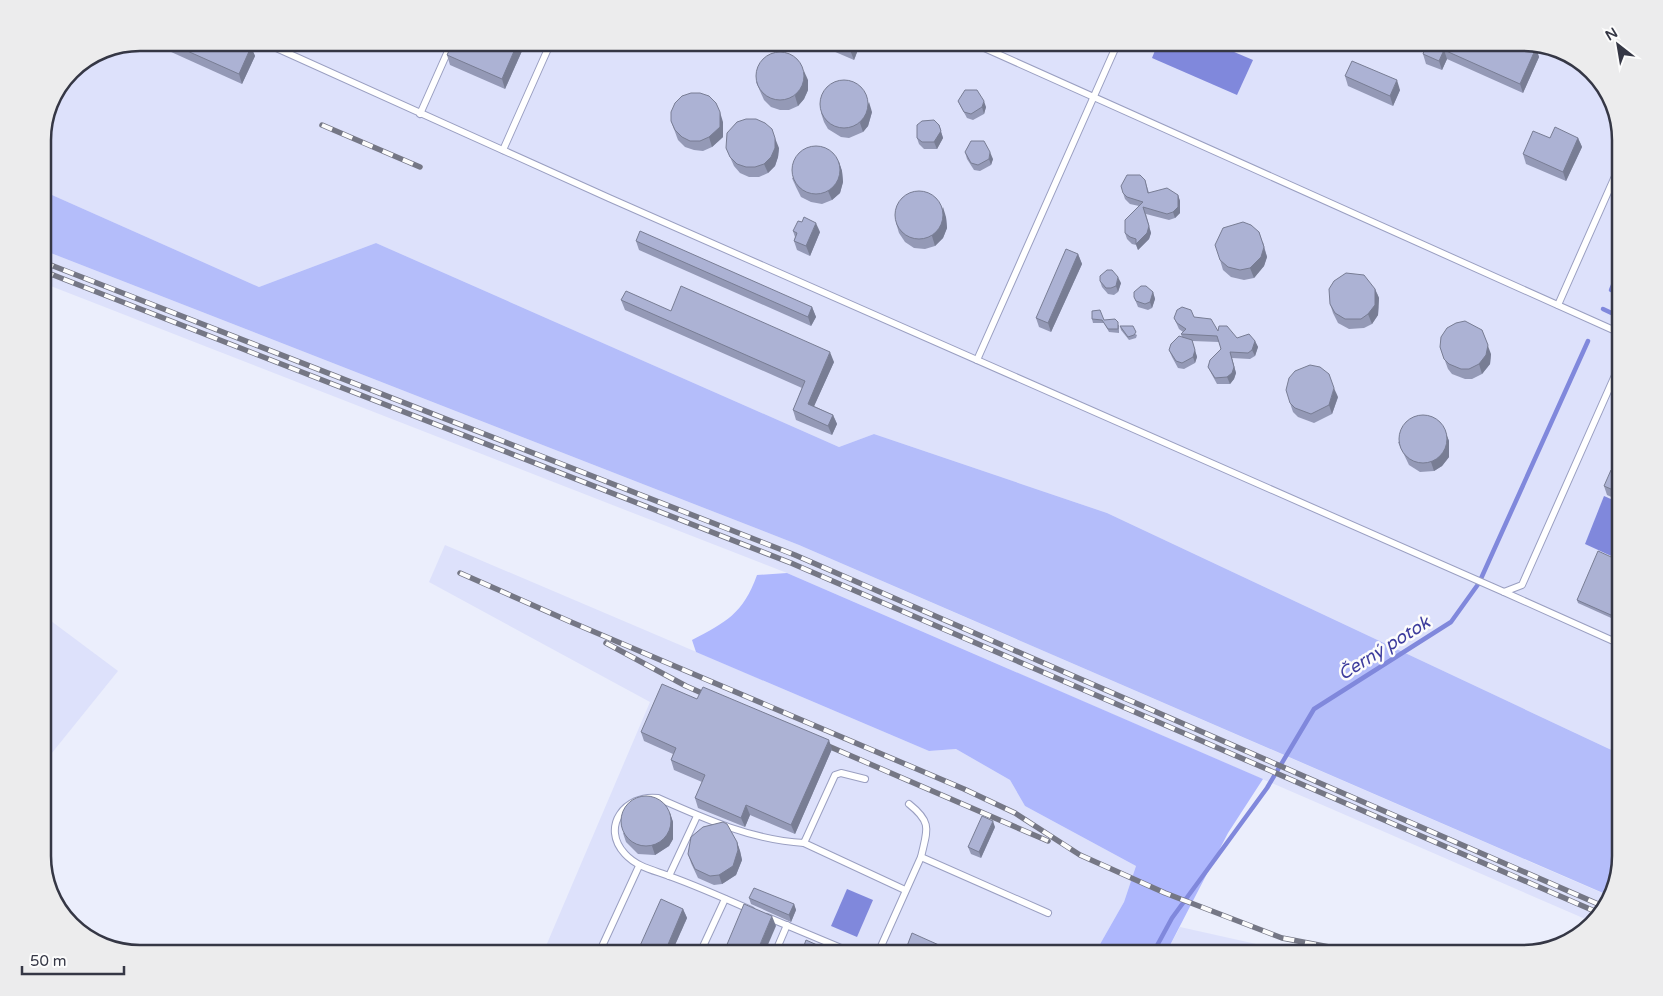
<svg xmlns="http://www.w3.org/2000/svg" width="1663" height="996" font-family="'Varela Round',sans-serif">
<rect width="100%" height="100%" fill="#ebeefc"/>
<g fill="#dde1fb">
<path d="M1522,42l50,14 35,35 13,43v620l-513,-241 -233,-79 -35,13 -463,-204 -117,44 -216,-96v-57l7,-31 21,-32 32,-21 38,-7z"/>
<path d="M43,250l756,295 810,351 -2,9 -17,16 -803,-348 -744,-290z"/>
<path d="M445,545l484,206 27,-2 54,31 15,26 111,60 -12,36 -29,51h-552l107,-251 -221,-120z"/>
<path d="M43,615l75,56 -75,93z"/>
<path d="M1180,927l116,26h-130z"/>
</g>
<path fill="#b4bdfa" d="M43,191l216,96 117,-44 463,204 35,-13 233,79 513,241v102l-10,40 -811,-351 -756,-295z"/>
<path fill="#aeb7fd" d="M787,573l476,206 -35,54 -62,120h-71l29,-51 12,-36 -111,-60 -15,-26 -54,-31 -27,2 -233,-99 -4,-12c34,-18 51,-26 65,-65z"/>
<g fill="#8088dc">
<path d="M1213,43l40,17 -16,35 -85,-37 6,-15z"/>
<path d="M1604,496l16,7v57l-35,-16z"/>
<path d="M847,889l26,11 -16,37 -26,-11z"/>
</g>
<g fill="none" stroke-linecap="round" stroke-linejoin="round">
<g stroke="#8088dc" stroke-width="4.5">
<path d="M1611,290l9,-22"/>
<path d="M1603,309l17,8"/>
<path d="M1153,953l19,-35 95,-130 47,-79 137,-87 28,-39 109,-242"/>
</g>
<g stroke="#9a9fc1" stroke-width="8">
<g id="service">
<path d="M263,42l346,156 895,394 18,-7 98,-221"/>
<path d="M971,42l649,291"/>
<path d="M420,114l32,-72"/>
<path d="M503,150l48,-108"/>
<path d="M1558,305l62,-140"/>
<path d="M977,360l141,-318"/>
<path d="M1504,592l116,52"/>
<path d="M909,804c24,19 18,26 12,53"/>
<path d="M804,843l101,47"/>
<path d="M669,876l28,-60"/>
<path d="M751,910c-27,-12 -54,-24 -82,-34 -16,-6 -32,-9 -44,-22 -25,-27 0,-60 33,-56 47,21 94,42 146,45l31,-68 6,-2 24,6"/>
<path d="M767,917l86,36"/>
<path d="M599,953l40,-87"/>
<path d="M700,953l25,-54"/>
<path d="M775,953l12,-28"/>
<path d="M878,953l43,-96 127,56"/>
</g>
</g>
<use href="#service" stroke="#fff" stroke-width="6"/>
<g stroke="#757785" stroke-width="5.5">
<g id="rail">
<path d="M322,125l98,42"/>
<path d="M43,262l752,293 810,352"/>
<path d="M43,271l748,292 808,350"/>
<path d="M460,573l111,49 393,167 51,24 65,42 85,38 117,45 63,12h109l59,3"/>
<path d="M606,643l80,43 27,12"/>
<path d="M819,742l229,99"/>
</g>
</g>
<use href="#rail" stroke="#fcfcfc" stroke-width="4" stroke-dasharray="11" stroke-linecap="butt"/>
</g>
<g fill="#9499b6">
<path d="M149,42h92l10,5 4,9 -13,28z"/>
<path d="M526,42l-21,47 -55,-24 -3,-10z"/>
<path d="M818,42h43l-7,18 -35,-15z"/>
<path d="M1244,42h21l-3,8z"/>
<path d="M1409,42h113l14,6 3,9 -16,36 -76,-34 -5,11 -16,-6 -3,-10 2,-5z"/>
<path d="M1345,76l55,14 -7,16 -45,-20z"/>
<path d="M808,80v10l-4,9 -6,7 -9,4h-9l-9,-3 -7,-7 -8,-18z"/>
<path d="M958,101l28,6 -2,7 -11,6 -6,-2 -6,-11z"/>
<path d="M872,112l-4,14 -5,6 -14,6 -8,-1 -13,-8 -4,-7 -3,-9z"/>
<path d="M671,121l52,1v15l-11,10 -9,4 -9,-1 -9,-3 -7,-7z"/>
<path d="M939,125l4,13 -6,11h-13l-5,-5 -2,-6z"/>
<path d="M1550,138h28l4,9 -16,34 -40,-17 -3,-10z"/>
<path d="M726,148h53l-1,9 -3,9 -7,7 -9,4h-10l-9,-4 -6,-7z"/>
<path d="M965,152l28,7 -2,6 -11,6 -6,-1 -7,-11z"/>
<path d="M839,162l3,9 1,11 -3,11 -8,7 -10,4 -11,-2 -10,-5 -5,-10 -4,-9z"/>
<path d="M1145,180l4,13 29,2 2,6v12l-5,5 -6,2 -23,-6 5,19 -2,6 -11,11 -2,-5 -4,-1 -5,-5 -2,-6 14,-27 -9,-2 -5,-5 -2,-6z"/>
<path d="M946,217l1,11 -4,10 -8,8 -10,3 -11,-1 -9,-6 -6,-9 -3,-10z"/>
<path d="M793,231l27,1 -10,24 -13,-6 -3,-9 1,-4z"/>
<path d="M636,241l176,66 4,10 -5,9 -172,-76z"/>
<path d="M1263,242l4,15 -3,9 -10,12 -10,2 -13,-3 -8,-7 -3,-10z"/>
<path d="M1078,254l4,10 -31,68 -12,-5 -3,-9z"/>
<path d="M1100,281l21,2 -3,9 -4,3 -6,-1 -6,-7z"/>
<path d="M1375,289l4,9 -1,17 -6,9 -8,4 -15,1 -11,-6 -5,-10 -3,-9z"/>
<path d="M1153,292l2,7 -3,9 -4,2 -10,-3 -4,-10z"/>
<path d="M621,300l50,11 163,51 -20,44 19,9 4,9 -5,11 -36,-15 -3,-10 9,-22 -177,-78z"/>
<path d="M1194,317l24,14 19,7 18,3 3,6 -3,9 -5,3 -18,-1 4,15 -2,6 -4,5h-13l-6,-11 -3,-6 13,-18 -2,-7 -27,-1 5,16 -2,6 -11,6 -6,-1 -6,-11 -3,-7 13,-13 -1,-3 2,-2 -4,-3 -5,-11z"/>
<path d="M1092,319l12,1 15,5v8l-10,-1 -5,-9h-11z"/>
<path d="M1120,326l17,9 -1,3 -7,2 -8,-10z"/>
<path d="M1440,347l51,7 -1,10 -8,10 -10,5h-7l-13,-5 -4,-5z"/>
<path d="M1338,397l-6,17 -18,9 -16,-6 -5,-5 -3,-9z"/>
<path d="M1445,431l4,10v16l-7,9 -8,5 -14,1 -11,-7 -11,-23z"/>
<path d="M1620,474v27l-13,-6 -3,-9z"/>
<path d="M1620,561v61l-42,-19 -1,-3z"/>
<path d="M697,699l135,50 -37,85 -45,-19 -5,12 -47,-19 -3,-10 7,-16 -28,-12 -3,-10 2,-6 -29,-13 -3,-9z"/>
<path d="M670,813l3,9v17l-4,7 -14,9 -17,-1 -12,-12 -3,-9z"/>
<path d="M995,827l-14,31 -10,-4 -3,-7z"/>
<path d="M737,842l3,9 2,9 -6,15 -14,9 -8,1 -16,-7 -7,-15 -3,-9z"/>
<path d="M749,898l45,6 2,6 -5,12 -40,-18z"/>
<path d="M683,909l4,9 -16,36h-30l-2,-6z"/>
</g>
<g fill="#787d94">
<path d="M518,42h8l-21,47 -3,-10z"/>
<path d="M854,42h7l-7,18 -4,-10z"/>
<path d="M1259,42h6l-3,8z"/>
<path d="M251,47l4,9 -13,28 -3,-10z"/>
<path d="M1536,48l3,9 -16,36 -3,-9z"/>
<path d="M1444,50l3,9 -5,11 -3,-9z"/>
<path d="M804,71l4,9v10l-4,9 -6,7 -3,-10z"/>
<path d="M1397,80l3,10 -7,16 -3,-10z"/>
<path d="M984,101l2,6 -2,7 -2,-7z"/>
<path d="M869,102l3,10 -4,14 -5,6 -3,-9z"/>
<path d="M720,112l3,10v15l-11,10 -3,-10z"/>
<path d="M939,125l4,13 -6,11 -3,-7z"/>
<path d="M775,138l4,10 -1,9 -3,9 -7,7 -4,-9z"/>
<path d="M1578,138l4,9 -16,34 -3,-9z"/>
<path d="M990,152l3,7 -2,6 -2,-6z"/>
<path d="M839,162l3,9 1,11 -3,11 -8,7 -4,-9z"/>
<path d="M1178,195l2,6v12l-5,5 -2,-6z"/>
<path d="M943,207l3,10 1,11 -4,10 -8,8 -3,-10z"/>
<path d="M1143,207l8,26 -2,6 -11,11 -2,-6z"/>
<path d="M816,223l4,9 -10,24 -4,-10z"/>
<path d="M1259,232l8,25 -3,9 -10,12 -4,-10z"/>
<path d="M1078,254l4,10 -31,68 -3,-9z"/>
<path d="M1118,277l3,6 -3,9 -2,-6z"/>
<path d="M1375,289l4,9 -1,17 -6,9 -4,-10z"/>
<path d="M1153,292l2,7 -3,9 -2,-6z"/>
<path d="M812,307l4,10 -5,9 -3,-9z"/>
<path d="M1482,330l9,24 -1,10 -8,10 -3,-10z"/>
<path d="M1192,340l5,17 -2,6 -2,-6z"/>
<path d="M1255,341l3,6 -3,9 -3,-6z"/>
<path d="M830,352l4,10 -23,51 -3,-9z"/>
<path d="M1230,352l6,21 -2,6 -4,5 -3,-7z"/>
<path d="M1334,388l4,9 -6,17 -3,-9z"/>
<path d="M833,415l4,9 -5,11 -4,-9z"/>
<path d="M1445,431l4,10v16l-7,9 -8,5 -3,-9z"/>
<path d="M829,740l3,9 -37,85 -4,-9z"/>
<path d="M746,805l4,10 -5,12 -4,-9z"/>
<path d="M670,813l3,9v17l-4,7 -14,9 -3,-9z"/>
<path d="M993,821l2,6 -14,31 -2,-6z"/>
<path d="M737,842l3,9 2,9 -6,15 -14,9 -3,-9z"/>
<path d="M794,904l2,6 -5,12 -2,-7z"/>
<path d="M683,909l4,9 -16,36h-7z"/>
<path d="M772,916l4,10 -12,28h-8z"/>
</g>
<g fill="#acb2d4" stroke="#787d94">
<path d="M167,42h74l10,5 -12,27z"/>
<path d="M453,42h65l-16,37 -55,-24z"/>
<path d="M832,42h22l-4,8z"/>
<path d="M1427,42h95l14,6 -16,36 -76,-34 -5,11 -16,-7z"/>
<circle cx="780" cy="76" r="24"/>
<path d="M1352,61l45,19 -7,16 -45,-20z"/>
<circle cx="844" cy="104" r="24"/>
<path d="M965,90h12l7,11 -2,6 -11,7 -7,-2 -6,-11z"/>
<path d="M691,93h9l9,3 7,7 4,9v15l-11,10 -9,4h-10l-8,-4 -7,-7 -4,-9v-9l4,-9 7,-7z"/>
<path d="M746,119h10l9,4 7,6 3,9v10l-4,9 -7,7 -9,3h-9l-9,-3 -7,-7 -4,-9 1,-15 10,-11z"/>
<path d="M934,120l5,5 2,6 -7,11h-12l-5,-4v-13l5,-4z"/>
<path d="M1555,127l23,11 -15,34 -40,-18 10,-23 17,7z"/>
<path d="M971,141h13l6,11 -1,7 -11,6 -7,-2 -6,-11z"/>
<circle cx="816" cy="170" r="24"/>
<path d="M1127,175h13l5,5 3,13 19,-5 11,7v12l-5,5 -6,2 -24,-7 6,19 -2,7 -11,11v-5l-6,-2 -5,-4v-13l18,-18 -16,-5 -4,-4 -2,-7z"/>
<circle cx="919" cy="215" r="24"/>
<path d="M804,217l12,6 -10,23 -12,-5 3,-8 -4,-2 5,-10 4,1z"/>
<path d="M1243,222l8,3 8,7 5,15 -3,10 -11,11 -10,2 -12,-3 -8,-7 -5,-15 8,-17z"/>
<path d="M640,231l172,76 -4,10 -172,-76z"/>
<path d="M1066,249l12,5 -30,69 -12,-5z"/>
<path d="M1107,270h5l6,7 -2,9 -5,2h-5l-6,-7v-5z"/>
<path d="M1346,273l18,2 11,14v16l-7,9 -7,5h-16l-10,-6 -5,-9 -1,-15 5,-8z"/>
<path d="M681,286l149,66 -22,52 25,11 -5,11 -35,-16 12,-29 -184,-81 5,-9 45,20z"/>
<path d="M1141,286h5l7,6 -3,10 -5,2 -9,-3 -2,-4v-5z"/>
<path d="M1182,307l9,3 3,7 17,2 7,12 1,-5h8l10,12 12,-4 6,7 -3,9 -4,3 -18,-1 4,15 -2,6 -5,4 -12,1 -7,-11 2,-7 11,-11 -4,-13 -36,-2 5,-5 -9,-6 -3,-5 3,-8z"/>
<path d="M1100,310l4,10 11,-1 3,3v7h-10l-6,-9 -10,-1v-8z"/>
<path d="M1465,321l17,9 6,15 -2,10 -7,9 -10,5h-8l-12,-5 -5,-5 -4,-12 1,-10 6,-9 9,-5z"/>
<path d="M1120,326h13l3,6 -2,3 -6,2z"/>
<path d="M1179,336l13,4 3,10 -2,7 -11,6 -6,-2 -7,-11 2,-6z"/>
<path d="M1310,365l10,2 9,7 5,14 -5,17 -18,9 -16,-6 -5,-5 -4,-13 3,-12 6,-7z"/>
<circle cx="1423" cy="439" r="24"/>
<path d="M1611,470l9,4v19l-16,-7z"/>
<path d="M1598,551l22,10v58l-43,-19z"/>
<path d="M662,684l35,15 6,-12 126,53 -38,85 -45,-20 -5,13 -46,-20 10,-23 -34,-15 5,-12 -35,-16z"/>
<circle cx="646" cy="821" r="25"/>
<path d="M982,816l11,5 -14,31 -11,-5z"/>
<path d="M723,822l4,2 10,18 1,8 -5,16 -14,9 -9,1 -15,-7 -7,-15 3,-17 12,-10z"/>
<path d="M754,888l40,16 -5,11 -40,-17z"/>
<path d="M661,899l22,10 -19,45h-13l-12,-6z"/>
<path d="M744,904l28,12 -16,38h-33z"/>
<path d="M912,933l47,21h-55z"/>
<path d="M806,940l31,14h-36z"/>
</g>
<g text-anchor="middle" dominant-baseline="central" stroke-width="5" stroke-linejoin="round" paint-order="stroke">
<g font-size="18" font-style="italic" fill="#3d3c9d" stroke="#fcfcfc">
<text transform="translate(1384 648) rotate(-32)">Černý potok</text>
</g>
</g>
<path d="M0 0H1663V996H0ZM140 51H1523A89 89 0 0 1 1612 140V856A89 89 0 0 1 1523 945H140A89 89 0 0 1 51 856V140A89 89 0 0 1 140 51Z" fill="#ececed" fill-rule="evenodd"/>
<path fill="none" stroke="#353745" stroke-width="2.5" d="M140 51H1523A89 89 0 0 1 1612 140V856A89 89 0 0 1 1523 945H140A89 89 0 0 1 51 856V140A89 89 0 0 1 140 51Z"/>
<g transform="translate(1618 45) rotate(329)" stroke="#fcfcfc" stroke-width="4" paint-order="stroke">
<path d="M0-4L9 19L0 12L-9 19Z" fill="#353745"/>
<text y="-8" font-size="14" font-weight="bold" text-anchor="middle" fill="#353745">N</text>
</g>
<path d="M22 966v8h102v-8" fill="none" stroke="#353745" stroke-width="2.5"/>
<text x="30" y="966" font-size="15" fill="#353745" stroke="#fcfcfc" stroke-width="4" paint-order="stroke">50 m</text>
</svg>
